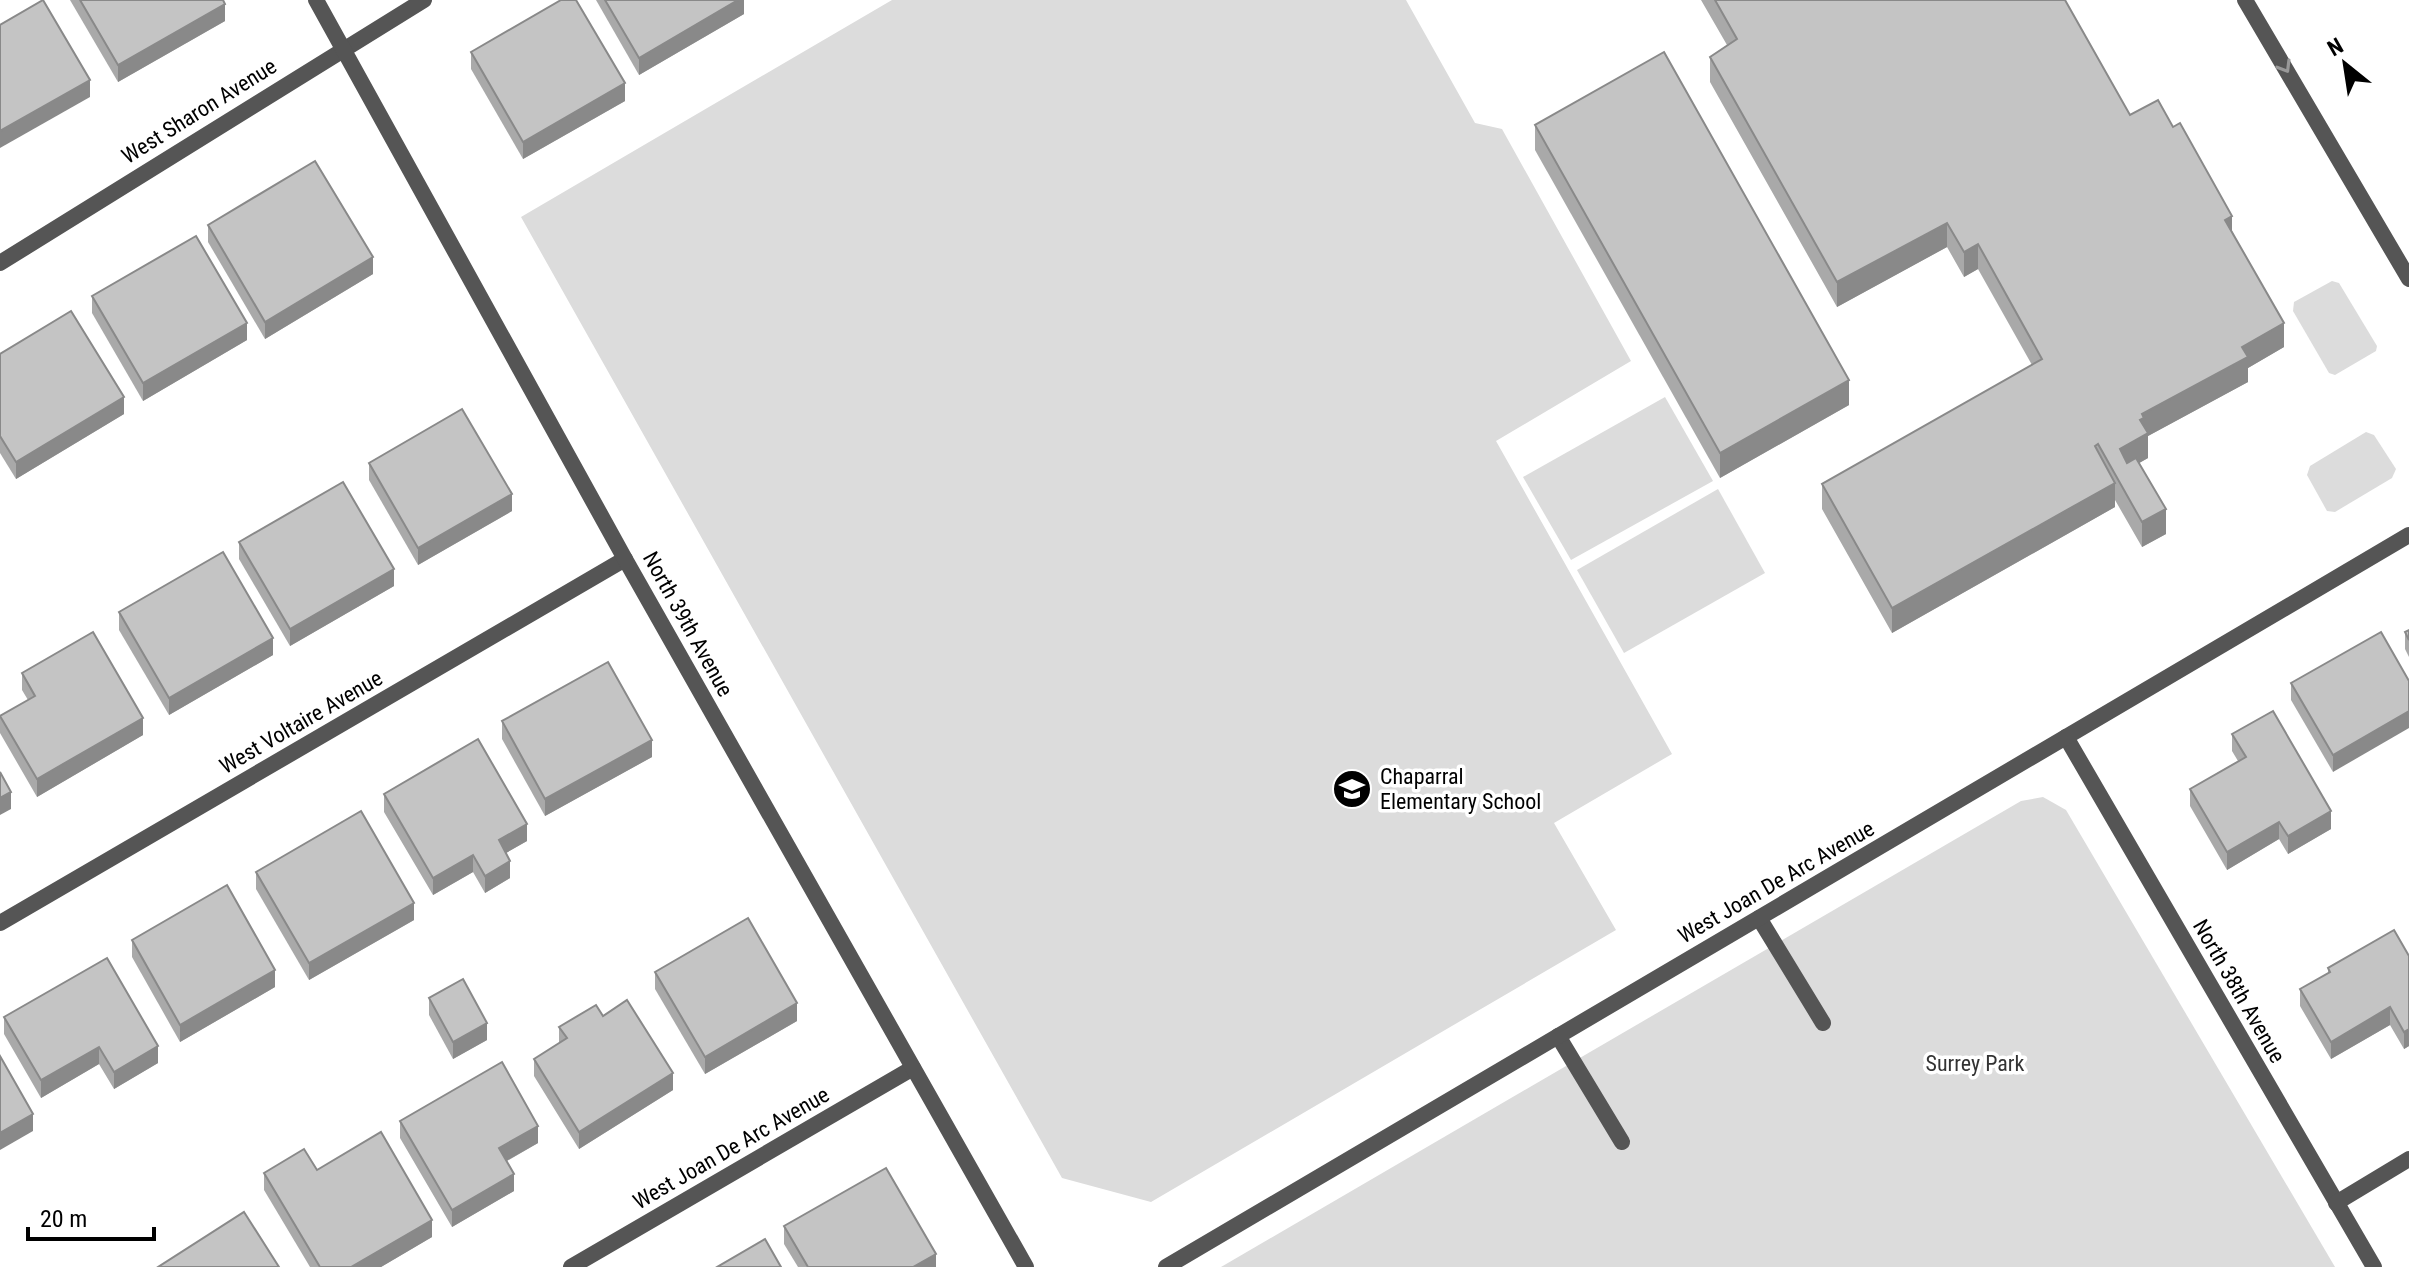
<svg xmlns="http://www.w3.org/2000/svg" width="2409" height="1267" font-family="'Roboto Condensed',sans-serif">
<rect width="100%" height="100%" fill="#fff"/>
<g fill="#dcdcdc">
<path d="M892,0h514l69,123 27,6 129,232 -135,80 176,313 -118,69 62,107 -465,272 -89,-24 -541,-961z"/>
<path d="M2332,281l7,2 38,63 -1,5 -41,24 -6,-2 -36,-62 1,-9z"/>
<path d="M1665,397l48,84 -142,79 -48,-83z"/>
<path d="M2366,432l8,3 22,34 -4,9 -57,34 -8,-1 -20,-36 3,-9z"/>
<path d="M1718,489l47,84 -141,80 -47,-83z"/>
<path d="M2043,797l23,13 269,457h-1114l800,-466z"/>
</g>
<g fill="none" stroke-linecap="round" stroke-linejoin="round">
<g stroke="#555" stroke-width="16">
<path d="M2245,0l164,279"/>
<path d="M1759,918l64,105"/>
<path d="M1558,1036l64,106"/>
</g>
<g stroke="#555" stroke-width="16">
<path d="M0,263l424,-263"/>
<path d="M2066,737l308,530"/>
<path d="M0,923l625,-364"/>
<path d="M2336,1203l73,-44"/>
<path d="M571,1267l342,-199"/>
<path d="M1166,1267l1243,-732"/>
</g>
<path stroke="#555" stroke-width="16" d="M316,0l309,559 401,708"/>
</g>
<g fill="#a9a9a9">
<path d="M70,0h153l2,21 -107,61z"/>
<path d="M596,0h148v14l-105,61z"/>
<path d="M1701,0h364l65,115 102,116 52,116 -36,21v14l-100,54v22l-9,5 27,71 -24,13 -27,-47v7l-223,126 -70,-124v-25l210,-119 -54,-96 -14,8 -17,-30 -110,60 -127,-225v-25l17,-12z"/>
<path d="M471,52l154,49 -102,58 -52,-90z"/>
<path d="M1535,125l314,280 -129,73 -185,-328z"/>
<path d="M208,225l165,49 -108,65 -57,-97z"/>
<path d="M92,296l155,44 -104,61 -51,-88z"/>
<path d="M0,354l124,60 -108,65 -16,-26z"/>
<path d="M369,463l143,48 -94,54 -49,-85z"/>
<path d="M239,542l155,44 -104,60 -51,-87z"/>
<path d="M119,612l154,43 -104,60 -50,-85z"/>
<path d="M2409,630v27l-4,-8v-17z"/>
<path d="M2381,632l-48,140 -42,-72v-17z"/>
<path d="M22,673l121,62 -106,62 -37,-64v-17l28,-16 -6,-10z"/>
<path d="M502,721l150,36 -107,59 -43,-77z"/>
<path d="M2232,734l99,95 -43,25 -9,-15 -52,31 -37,-64v-17l48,-28 -6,-10z"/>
<path d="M384,794l143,47 -21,12 4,25 -25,15 -12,-21 -40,23 -49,-83z"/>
<path d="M256,872l158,48 -105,60 -53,-91z"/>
<path d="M132,940l143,47 -95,55 -48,-85z"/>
<path d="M2409,956v90l-5,3 -14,-24 -59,34 -31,-53v-17l28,-16v-5z"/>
<path d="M655,972l142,49 -92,53 -50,-85z"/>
<path d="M429,998l58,42 -34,19 -24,-44z"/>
<path d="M603,1016l70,74 -94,59 -45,-73v-17l25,-16v-16z"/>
<path d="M4,1017l154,46 -44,26 -15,-25 -58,34 -37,-64z"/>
<path d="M400,1121l138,22 -31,18 7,30 -62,36 -52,-89z"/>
<path d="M317,1170l115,67 -51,30h-71l-46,-77v-17z"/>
<path d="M784,1226l152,41h-138l-14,-23z"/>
</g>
<g fill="#898989">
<path d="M738,0h6v14l-105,61v-17z"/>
<path d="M225,4v17l-107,61v-17z"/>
<path d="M90,80v17l-90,51v-17z"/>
<path d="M625,83v18l-102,58v-17z"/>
<path d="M2232,216v24l-7,-20z"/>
<path d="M1947,223v24l-110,60v-25z"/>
<path d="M1978,244v25l-14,8v-25z"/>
<path d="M373,257v17l-108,65v-17z"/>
<path d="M247,323v17l-104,61v-18z"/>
<path d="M2284,323v24l-36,21v14l-100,54v22l-28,16v-25l20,-29 2,-6 100,-67z"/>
<path d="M1849,380v25l-129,73v-25z"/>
<path d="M124,397v17l-108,65v-17z"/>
<path d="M2115,483v24l-223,126v-25z"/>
<path d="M512,494v17l-94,54v-17z"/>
<path d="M2166,509v25l-24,13v-25z"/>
<path d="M394,569v17l-104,60v-17z"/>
<path d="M273,638v17l-104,60v-17z"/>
<path d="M2409,711v17l-76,44v-17z"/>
<path d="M143,718v17l-106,62v-18z"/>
<path d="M652,740v17l-107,59v-17z"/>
<path d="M11,792v17l-11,6v-17z"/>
<path d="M2331,811v18l-43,25v-18z"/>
<path d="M2279,822v17l-52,31v-18z"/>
<path d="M527,824v17l-28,16v-17z"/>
<path d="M473,855v17l-40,23v-17z"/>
<path d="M510,861v17l-25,15v-17z"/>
<path d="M414,903v17l-105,60v-17z"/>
<path d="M275,970v17l-95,55v-17z"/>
<path d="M797,1003v18l-92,53v-17z"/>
<path d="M2390,1007v18l-59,34v-17z"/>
<path d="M487,1023v17l-34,19v-17z"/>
<path d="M2409,1029v17l-5,3v-17z"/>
<path d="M158,1046v17l-44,26v-17z"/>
<path d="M99,1047v17l-58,34v-18z"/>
<path d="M673,1073v17l-94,59v-17z"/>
<path d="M33,1114v17l-33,19v-17z"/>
<path d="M538,1126v17l-39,22v-17z"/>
<path d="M514,1174v17l-62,36v-17z"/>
<path d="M432,1220v17l-51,30h-30z"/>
<path d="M936,1254v13h-23z"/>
</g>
<g fill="#c4c4c4" stroke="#898989" stroke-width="2">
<path d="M43,0l47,80 -90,51v-106z"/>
<path d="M80,0h143l2,4 -107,61z"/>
<path d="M561,0h15l49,83 -102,59 -52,-90z"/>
<path d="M605,0h133l-99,58z"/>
<path d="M1715,0h350l65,115 28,-15 15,27 7,-4 52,93 -7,4 59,103 -42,24 6,10 -106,57 2,4 -4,2 8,13 -28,16 7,14 9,-5 30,51 -24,13 -44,-78 -3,2 20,37 -223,125 -70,-124 220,-125 -64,-115 -14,8 -17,-29 -110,59 -127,-225 27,-18z"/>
<path d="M1664,52l185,328 -129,73 -185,-328z"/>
<path d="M315,161l58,96 -108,65 -57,-97z"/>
<path d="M196,236l51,87 -104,60 -51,-87z"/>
<path d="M71,311l53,86 -108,65 -16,-26v-82z"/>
<path d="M462,409l50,85 -94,54 -49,-85z"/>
<path d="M343,482l51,87 -104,60 -51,-87z"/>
<path d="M223,552l50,86 -104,60 -50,-86z"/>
<path d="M2409,630v10l-4,-8z"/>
<path d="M93,632l50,86 -106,61 -37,-63 35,-20 -13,-23z"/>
<path d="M2381,632l28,49v30l-76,44 -42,-72z"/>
<path d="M608,662l44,78 -107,59 -43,-78z"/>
<path d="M2273,711l58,100 -43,25 -9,-14 -52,30 -37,-63 56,-32 -14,-23z"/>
<path d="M478,739l49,85 -28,16 11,21 -25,15 -12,-21 -40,23 -49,-84z"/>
<path d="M0,772l11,20 -11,6z"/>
<path d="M361,811l53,92 -105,60 -53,-91z"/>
<path d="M227,885l48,85 -95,55 -48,-85z"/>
<path d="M748,918l49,85 -92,54 -50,-85z"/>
<path d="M2394,930l15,26v73l-5,3 -14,-25 -59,35 -31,-53 30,-17 -2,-4z"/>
<path d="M107,958l51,88 -44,26 -15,-25 -58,33 -37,-63z"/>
<path d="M463,979l24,44 -34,19 -24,-44z"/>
<path d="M627,1000l46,73 -94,59 -45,-73 33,-21 -8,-11 37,-22 7,11z"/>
<path d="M0,1056l33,58 -33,19z"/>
<path d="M502,1062l36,64 -39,22 15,26 -62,36 -52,-89z"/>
<path d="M381,1132l51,88 -81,47h-31l-56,-94 40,-24 13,21z"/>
<path d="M886,1168l50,86 -23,13h-105l-24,-41z"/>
<path d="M244,1212l35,55h-121z"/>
<path d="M765,1239l16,28h-64z"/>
</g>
<defs><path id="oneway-chevron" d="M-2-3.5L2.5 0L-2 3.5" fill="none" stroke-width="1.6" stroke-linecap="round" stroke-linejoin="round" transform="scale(2)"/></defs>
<use stroke="#999" href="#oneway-chevron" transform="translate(2285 67) rotate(59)"/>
<defs>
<g id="school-disc" transform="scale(2)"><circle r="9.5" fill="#000" stroke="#fff"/><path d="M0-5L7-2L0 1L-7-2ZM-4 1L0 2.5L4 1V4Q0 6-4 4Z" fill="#fff"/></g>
</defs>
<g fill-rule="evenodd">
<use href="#school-disc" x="1352" y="789"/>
</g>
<g text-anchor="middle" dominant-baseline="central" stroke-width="7" stroke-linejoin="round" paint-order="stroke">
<g font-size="22" fill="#000" stroke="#fff">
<text transform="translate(199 111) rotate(-32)">West Sharon Avenue</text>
<text transform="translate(688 624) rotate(61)">North 39th Avenue</text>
<text transform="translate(301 722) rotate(-30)">West Voltaire Avenue</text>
<text transform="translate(1776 882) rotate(-30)">West Joan De Arc Avenue</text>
<text transform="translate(2239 991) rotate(60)">North 38th Avenue</text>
<text transform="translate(731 1148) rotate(-30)">West Joan De Arc Avenue</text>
</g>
<g font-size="22" fill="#000" stroke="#fff" text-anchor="start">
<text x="1380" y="776">Chaparral<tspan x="1380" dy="25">Elementary School</tspan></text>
</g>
<g font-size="22" fill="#333" stroke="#fff">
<text x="1975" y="1063">Surrey Park</text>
</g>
</g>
<g transform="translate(2345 64) rotate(330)" stroke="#ffffff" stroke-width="6" paint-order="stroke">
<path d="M0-6L14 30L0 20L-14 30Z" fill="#000000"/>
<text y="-12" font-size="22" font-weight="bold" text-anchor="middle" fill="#000000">N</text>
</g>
<path d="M28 1227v12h126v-12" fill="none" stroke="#000000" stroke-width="4"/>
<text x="40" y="1227" font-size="24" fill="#000000" stroke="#ffffff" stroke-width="6" paint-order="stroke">20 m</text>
</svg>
